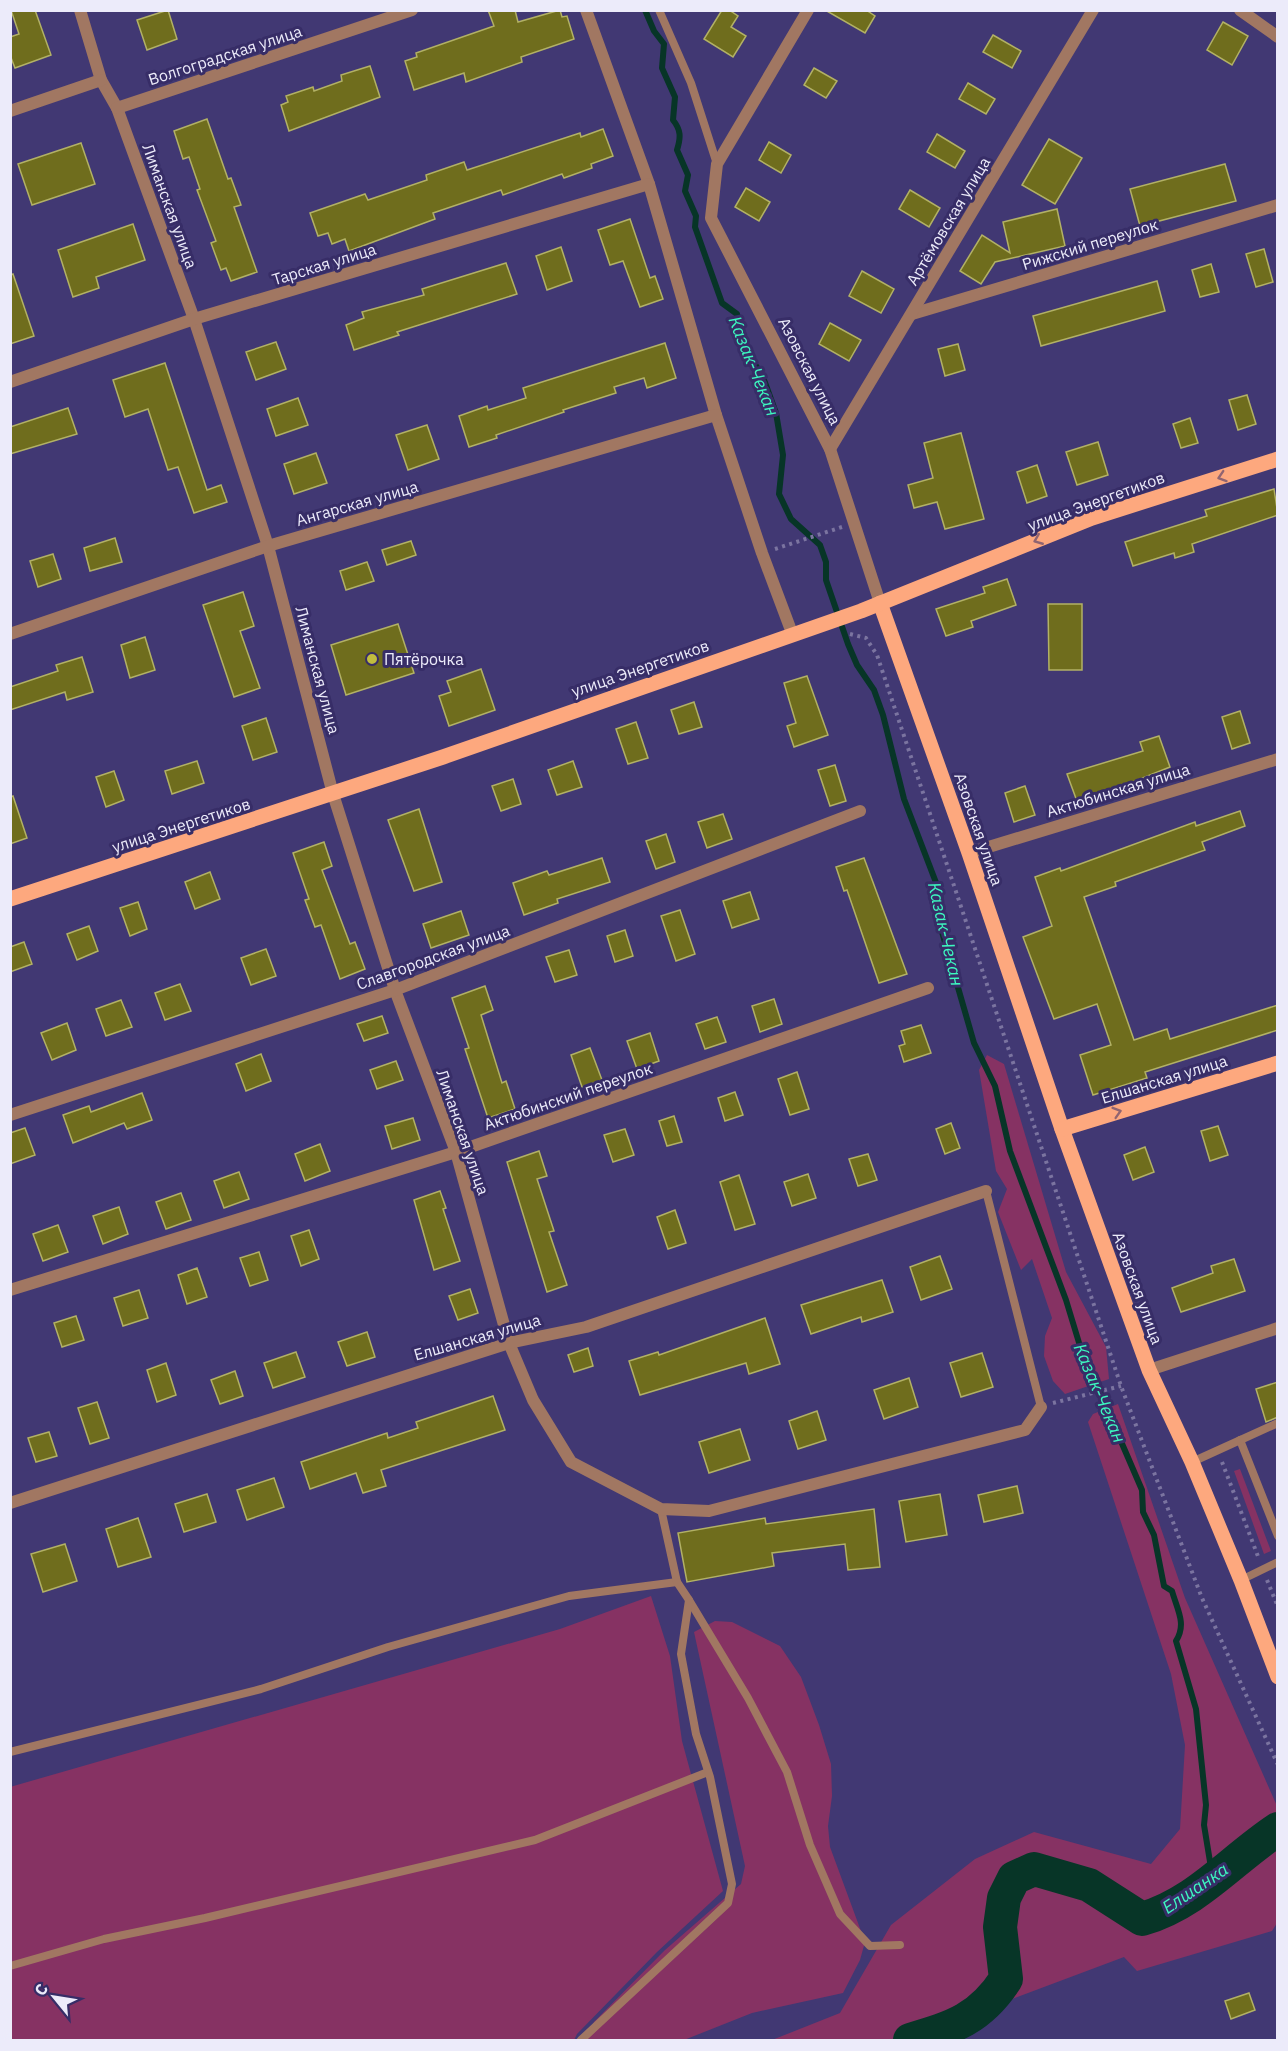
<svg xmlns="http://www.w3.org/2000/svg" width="1288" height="2051" font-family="'IBM Plex Sans',sans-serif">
<rect width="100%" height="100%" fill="#413873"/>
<g fill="#863263">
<path d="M987,1055l17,9 62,208 40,75 3,32 -44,15 -12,-13 -9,-25 1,-20 7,-18 -20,-59 -11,11 -23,-58 9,-23 -11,-18 -17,-101z"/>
<path d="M1118,1404l67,194 92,208v117l-5,8 -135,40 -13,-14 -221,83h-131l68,-27 51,-88 84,-66 59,-27 117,32 29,-35 5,-84 -14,-71 -83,-252 5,-8z"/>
<path d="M1240,1469l31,82 -7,3 -30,-83z"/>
<path d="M651,1596l19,60 12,85 41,150 -66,61 -80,82 -3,6h-563l-1,-253 550,-158z"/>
<path d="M715,1621l17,1 48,24 21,31 18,48 12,39 1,32 -4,30 2,21 35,95 -5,18 -17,33 -91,20 -68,27h-97l7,-18 71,-72 76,-66 4,-18 -51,-234z"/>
</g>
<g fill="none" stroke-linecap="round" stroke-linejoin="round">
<path stroke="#073527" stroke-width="6" d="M645,10l9,21 10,13 -2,24 13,29 -2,23c8,10 8,17 4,30l11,25 -3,16 11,25 -1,11 27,76 15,11 9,36 17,27 13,36 7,42 -4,39 12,25 29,26 6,17v18l22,64 9,21 17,25 9,25 21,84 36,94 2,39 32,111 21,43 15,65 56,149 21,69 11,19 44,102 1,22 11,23 10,51 8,5c5,18 15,33 4,50l20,68 10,96 -2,20 9,55"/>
<path stroke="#073527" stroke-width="34" d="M910,2040c44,-13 70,-21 96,-61l-6,-52 4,-29 10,-20 20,-9 55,16 53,34c55,-16 89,-59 136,-90"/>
</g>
<g fill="#6f6d1d" stroke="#b2b165" stroke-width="1.5">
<path d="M11,10h24l16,45 -36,13 -5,-13v-18l9,-3z"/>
<path d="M168,10l9,29 -30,11 -10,-30z"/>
<path d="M488,10h27l3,12 42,-12 2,7 5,-1 7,23 -53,18 1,5 -56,20 -2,-9 -50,17 -9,-29 12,-4 -1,-4 78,-27z"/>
<path d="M722,10h7l9,6 -7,11 15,9 -13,21 -29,-18z"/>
<path d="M825,10h41l9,6 -10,17z"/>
<path d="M1223,22l25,14 -16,29 -25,-15z"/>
<path d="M993,35l28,16 -9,17 -29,-16z"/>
<path d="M370,66l10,31 -91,34 -8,-26 7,-3 -2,-6 27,-9 1,4 28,-10 -1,-6z"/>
<path d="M814,68l23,13 -11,17 -22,-13z"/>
<path d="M968,83l27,16 -9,15 -27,-15z"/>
<path d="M207,119l21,60 3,-1 10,27 -7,2 23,65 -26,9 -5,-13 -5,2 -10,-27 5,-2 -19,-51 3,-1 -11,-32 -6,2 -9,-28z"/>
<path d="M603,129l10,27 -22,8 1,4 -28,10 -2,-4 -59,21 -2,-5 -68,23 2,6 -86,32 -4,-12 -13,5 -4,-11 -10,3 -8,-23 55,-19 3,6 59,-20 -1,-5 38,-13 3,8 113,-37 1,4z"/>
<path d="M937,134l28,17 -10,17 -28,-16z"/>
<path d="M1049,139l33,19 -27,46 -33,-19z"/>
<path d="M769,142l22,13 -10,18 -22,-13z"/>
<path d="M81,143l14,41 -63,21 -14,-41z"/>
<path d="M1225,164l11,37 -96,25 -10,-37z"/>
<path d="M746,188l24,14 -11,19 -24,-14z"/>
<path d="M910,190l30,18 -11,19 -30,-18z"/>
<path d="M1057,209l8,37 -70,16 -14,22 -21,-13 22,-36 28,18 -7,-31z"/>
<path d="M630,219l20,59 5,-2 8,23 -23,8 -17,-46 -13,4 -12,-35z"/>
<path d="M133,224l12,36 -49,17 3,11 -26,9 -15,-47z"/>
<path d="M561,247l11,34 -25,9 -11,-34z"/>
<path d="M1264,249l9,33 -17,5 -10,-33z"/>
<path d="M506,263l11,31 -120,38 2,3 -45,15 -8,-25 18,-7 -2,-6 62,-17 -2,-6z"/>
<path d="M1211,264l8,28 -19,5 -8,-27z"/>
<path d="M862,271l32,18 -13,24 -32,-17z"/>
<path d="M13,274l21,62 -24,8v-69z"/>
<path d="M1157,281l8,30 -124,35 -8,-30z"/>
<path d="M830,323l31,17 -12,21 -30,-17z"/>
<path d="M276,342l10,27 -30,11 -10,-28z"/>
<path d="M665,343l11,35 -29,10 -3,-10 -30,9 2,6 -53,17 1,2 -68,23 1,3 -28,9 -10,-31 28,-10 1,4 38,-12 -3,-10z"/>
<path d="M958,344l7,26 -20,6 -7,-27z"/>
<path d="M165,363l42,127 14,-5 6,17 -33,11 -16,-46 -10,3 -20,-61 -23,8 -12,-37z"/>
<path d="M1247,395l9,29 -18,6 -9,-30z"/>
<path d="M298,398l10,27 -32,11 -9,-27z"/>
<path d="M68,408l9,26 -67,20v-27z"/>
<path d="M1190,418l8,25 -17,5 -8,-24z"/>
<path d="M427,425l12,34 -31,11 -12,-35z"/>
<path d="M961,433l23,86 -39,10 -8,-27 -23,6 -6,-23 25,-7 -9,-35z"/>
<path d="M1098,442l10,33 -31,10 -11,-33z"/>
<path d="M316,453l11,30 -33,11 -10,-30z"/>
<path d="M1037,465l10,31 -20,7 -10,-31z"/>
<path d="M1274,489l4,26 -86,29 2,8 -19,6 -1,-5 -41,13 -8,-24 82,-26 -2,-6z"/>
<path d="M115,538l7,24 -32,9 -6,-23z"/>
<path d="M411,541l5,14 -29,10 -5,-15z"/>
<path d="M53,554l8,25 -23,8 -8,-26z"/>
<path d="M367,562l7,19 -28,9 -6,-19z"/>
<path d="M1007,579l9,26 -45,16 2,6 -27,9 -10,-27 49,-16 -2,-6z"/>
<path d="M243,592l11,34 -14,5 20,57 -26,9 -31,-92z"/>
<path d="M1048,604h34v66h-33z"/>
<path d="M398,624l16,49 -68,22 -15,-50z"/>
<path d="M145,637l10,33 -25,8 -9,-33z"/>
<path d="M82,657l11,35 -26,8 -2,-8 -55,18v-23l48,-16 -2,-6z"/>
<path d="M481,669l14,41 -46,16 -10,-30 12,-4 -4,-11z"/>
<path d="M807,676l21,59 -34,12 -7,-21 9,-3 -12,-40z"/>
<path d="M694,702l8,25 -23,7 -8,-24z"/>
<path d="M1240,711l10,32 -18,6 -10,-32z"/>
<path d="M266,718l11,34 -24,8 -11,-34z"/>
<path d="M636,722l12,36 -20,6 -12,-35z"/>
<path d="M1159,736l11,31 -92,37 -11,-30 76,-23 -3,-9z"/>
<path d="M197,761l7,22 -32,11 -7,-23z"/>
<path d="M573,761l9,26 -25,8 -9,-25z"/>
<path d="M835,765l11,36 -16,5 -12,-36z"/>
<path d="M114,771l10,29 -18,7 -10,-30z"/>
<path d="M513,779l8,25 -20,7 -9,-25z"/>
<path d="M1025,786l10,29 -21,7 -9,-29z"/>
<path d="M13,796l14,42 -17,6v-47z"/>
<path d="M419,809l23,73 -28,9 -26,-71z"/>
<path d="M1240,811l5,15 -43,16 3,8 -90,32 1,4 -32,11 50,143 33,-11 3,10 108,-34v25l-133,42 2,6 -54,17 -13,-40 31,-10 -14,-41 -43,15 -31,-82 29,-11 -17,-49 25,-9 1,3 134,-49 1,4z"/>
<path d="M723,814l9,25 -25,9 -9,-26z"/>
<path d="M666,834l9,28 -19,7 -10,-28z"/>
<path d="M324,842l8,24 -10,4 28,74 5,-2 10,27 -25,10 -19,-54 -6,2 -10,-27 4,-1 -16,-46z"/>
<path d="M602,858l8,24 -53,17 1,4 -34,12 -11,-32 34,-12 2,4z"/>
<path d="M864,858l43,116 -28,9 -32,-93 -3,1 -8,-24z"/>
<path d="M210,872l10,27 -25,10 -10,-27z"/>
<path d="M750,892l9,27 -27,9 -9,-27z"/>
<path d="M138,902l9,27 -17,7 -10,-28z"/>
<path d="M680,910l15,44 -19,7 -15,-45z"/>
<path d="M461,911l8,24 -38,13 -8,-24z"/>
<path d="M89,926l9,25 -21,9 -10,-26z"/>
<path d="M625,930l8,26 -18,6 -8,-26z"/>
<path d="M24,942l8,22 -22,8v-25z"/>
<path d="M266,949l10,27 -25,9 -10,-27z"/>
<path d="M569,950l8,25 -22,7 -9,-25z"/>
<path d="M180,984l11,27 -26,9 -10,-27z"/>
<path d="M485,986l8,24 -12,5 21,68 4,-2 9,28 -27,9 -23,-69 4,-1 -17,-50z"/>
<path d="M774,999l8,25 -22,8 -8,-26z"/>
<path d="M121,1000l11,27 -26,9 -10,-27z"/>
<path d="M382,1016l6,17 -24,8 -7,-17z"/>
<path d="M717,1017l9,25 -21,7 -9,-25z"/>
<path d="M67,1023l9,27 -24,10 -11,-27z"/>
<path d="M921,1025l10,28 -27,9 -5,-16 6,-2 -4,-13z"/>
<path d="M650,1033l9,28 -22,8 -10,-28z"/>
<path d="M590,1048l12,32 -20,7 -11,-32z"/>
<path d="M261,1054l10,27 -25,10 -10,-27z"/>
<path d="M396,1061l7,19 -26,9 -7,-19z"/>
<path d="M797,1072l12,37 -19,6 -12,-36z"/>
<path d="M735,1092l8,23 -18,6 -7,-23z"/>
<path d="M142,1093l10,27 -25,9 -3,-6 -51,20 -10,-28 26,-9 2,6z"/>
<path d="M674,1116l8,26 -15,4 -8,-25z"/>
<path d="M413,1118l7,22 -28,9 -7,-23z"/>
<path d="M951,1123l9,25 -15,6 -9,-25z"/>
<path d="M1218,1126l10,29 -18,6 -9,-30z"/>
<path d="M25,1128l10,27 -25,9v-31z"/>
<path d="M625,1129l9,26 -21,7 -9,-27z"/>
<path d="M320,1144l10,27 -25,10 -10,-27z"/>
<path d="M1145,1147l9,25 -21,8 -9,-25z"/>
<path d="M539,1151l8,25 -10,3 17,52 -5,1 18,53 -20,7 -40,-130z"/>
<path d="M868,1154l9,26 -19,6 -9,-27z"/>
<path d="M239,1172l10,27 -25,9 -10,-27z"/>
<path d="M808,1174l8,24 -24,8 -8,-24z"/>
<path d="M739,1175l16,49 -20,6 -15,-48z"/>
<path d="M440,1191l6,17 -3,1 17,52 -26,9 -20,-70z"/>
<path d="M181,1193l10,27 -25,9 -10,-27z"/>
<path d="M119,1207l9,27 -25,10 -10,-28z"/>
<path d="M675,1210l11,33 -18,6 -11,-32z"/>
<path d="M58,1225l10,27 -25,9 -10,-27z"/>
<path d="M309,1230l10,29 -18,7 -10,-30z"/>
<path d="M259,1252l9,28 -18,6 -10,-28z"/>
<path d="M940,1256l12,33 -31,11 -11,-33z"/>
<path d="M1234,1259l11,32 -64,21 -9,-24 41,-15 -2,-7z"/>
<path d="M197,1268l10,29 -20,7 -9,-29z"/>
<path d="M882,1280l11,32 -31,10 -1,-5 -50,17 -10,-29z"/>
<path d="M470,1289l8,24 -20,7 -9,-24z"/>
<path d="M139,1290l9,28 -25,8 -9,-28z"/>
<path d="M76,1316l8,24 -22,7 -8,-24z"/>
<path d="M765,1318l15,46 -31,10 -3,-11 -106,32 -11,-34 29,-9 1,3z"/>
<path d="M367,1332l8,25 -28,9 -9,-24z"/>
<path d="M588,1348l5,18 -19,6 -6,-17z"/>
<path d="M296,1352l9,25 -32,11 -9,-25z"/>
<path d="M982,1353l11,34 -32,10 -11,-34z"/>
<path d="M166,1363l10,32 -19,7 -10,-32z"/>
<path d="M235,1371l8,25 -23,8 -9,-24z"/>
<path d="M909,1378l9,29 -34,12 -10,-29z"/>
<path d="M1278,1382v35l-12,5 -10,-33z"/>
<path d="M493,1396l12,34 -124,40 5,16 -23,7 -7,-20 -46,16 -9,-27 86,-29 1,5 30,-10 -2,-6z"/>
<path d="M97,1402l12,36 -19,6 -12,-36z"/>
<path d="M817,1411l9,29 -28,9 -9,-28z"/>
<path d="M740,1429l10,31 -41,13 -10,-31z"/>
<path d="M49,1432l8,24 -21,6 -8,-24z"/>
<path d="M274,1478l10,29 -37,13 -10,-30z"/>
<path d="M1017,1486l6,27 -39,9 -6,-27z"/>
<path d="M207,1494l9,28 -32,10 -9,-28z"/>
<path d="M940,1494l7,41 -41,7 -7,-41z"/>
<path d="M874,1509l6,58 -32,3 -3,-26 -73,9 2,13 -87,16 -9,-49 87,-15 1,6z"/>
<path d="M138,1518l13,39 -33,10 -12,-38z"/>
<path d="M65,1544l12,37 -34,11 -12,-38z"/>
<path d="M1249,1993l6,17 -24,9 -6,-18z"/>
</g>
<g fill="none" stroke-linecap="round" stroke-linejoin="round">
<g stroke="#7b74a0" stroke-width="4" stroke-dasharray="3 4.5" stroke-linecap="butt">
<path d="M775,549l67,-22"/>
<path d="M850,634l16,4 11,17 244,731 81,212 76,167"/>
<path d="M1053,1403l68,-17"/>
<path d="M1222,1462l37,97"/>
<path d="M1267,1580l11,27"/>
</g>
<g stroke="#a17762" stroke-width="8">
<path d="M659,10l32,73 26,81"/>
<path d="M986,1191l55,216"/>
<path d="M1240,1440l38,96"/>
<path d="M1192,1462l86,-39"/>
<path d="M1241,1580l37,-18"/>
<path d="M689,1600l59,98 39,74 23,73 30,69 30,32 30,-1"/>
<path d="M10,1752l251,-63 127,-42 181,-51 108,-14"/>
<path d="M10,1966l94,-27 101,-21 330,-78 173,-68"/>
<path d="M581,2040l147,-137 4,-19 -22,-107 -14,-43 -15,-80 8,-54 -12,-18 -16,-73"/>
</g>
<g stroke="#a17762" stroke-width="12">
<path d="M80,10l21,70 16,28 77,211 74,227 65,248 62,196 61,162 53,191 24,57 38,62 90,47 48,2 316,-81 16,-23"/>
<path d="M586,10l63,174 67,231 46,138 30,80"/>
<path d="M808,10l-91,154 -6,54 119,231 50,154"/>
<path d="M1240,10l38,27"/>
<path d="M117,108l295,-98"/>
<path d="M10,111l91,-31"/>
<path d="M912,314l366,-109"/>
<path d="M10,382l184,-63 455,-135"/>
<path d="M830,449l263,-439"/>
<path d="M10,634l258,-88 448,-131"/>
<path d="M969,853l309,-94"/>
<path d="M10,1115l385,-125 465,-179"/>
<path d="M10,1290l446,-138 472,-164"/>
<path d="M1149,1370l129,-42"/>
<path d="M10,1503l499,-160 77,-16 400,-136"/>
</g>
<g stroke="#fda87e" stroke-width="15">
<path d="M880,603l89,250 93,276 87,241 43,92 49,118 37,97"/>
<path d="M10,899l433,-142 418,-146 231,-93 186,-59"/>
<path d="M1062,1129l216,-66"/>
</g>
</g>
<defs><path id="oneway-chevron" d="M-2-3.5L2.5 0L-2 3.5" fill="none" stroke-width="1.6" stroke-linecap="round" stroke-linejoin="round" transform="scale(1.5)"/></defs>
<g stroke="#906471">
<use href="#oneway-chevron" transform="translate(1222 477) rotate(162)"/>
<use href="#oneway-chevron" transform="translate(1038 540) rotate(158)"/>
<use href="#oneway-chevron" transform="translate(1117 1112) rotate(-17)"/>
</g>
<circle fill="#c1bd3f" stroke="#372d67" stroke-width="2" cx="372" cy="659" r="6"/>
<g text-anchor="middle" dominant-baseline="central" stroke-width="6" stroke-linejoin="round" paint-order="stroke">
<g font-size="16" fill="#ecebfa" stroke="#372d67">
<text transform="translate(225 55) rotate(-18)">Волгоградская улица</text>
<text transform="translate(170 206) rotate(70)">Лиманская улица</text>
<text transform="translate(948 221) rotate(-59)">Артёмовская улица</text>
<text transform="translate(1090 244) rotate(-17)">Рижский переулок</text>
<text transform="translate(324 264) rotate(-17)">Тарская улица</text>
<text transform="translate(810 371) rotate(63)">Азовская улица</text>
<text transform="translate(1096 501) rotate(-20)">улица Энергетиков</text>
<text transform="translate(357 503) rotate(-16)">Ангарская улица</text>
<text transform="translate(640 668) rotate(-19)">улица Энергетиков</text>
<text transform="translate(318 670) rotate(75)">Лиманская улица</text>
<text transform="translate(1118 790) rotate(-17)">Актюбинская улица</text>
<text transform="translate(181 825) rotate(-18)">улица Энергетиков</text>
<text transform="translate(979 829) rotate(71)">Азовская улица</text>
<text transform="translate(433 957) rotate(-20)">Славгородская улица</text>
<text transform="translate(1164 1079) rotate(-17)">Елшанская улица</text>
<text transform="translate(568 1096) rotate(-19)">Актюбинский переулок</text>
<text transform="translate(463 1132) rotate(71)">Лиманская улица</text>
<text transform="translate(1138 1288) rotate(70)">Азовская улица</text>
<text transform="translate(477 1337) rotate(-16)">Елшанская улица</text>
</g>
<g font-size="16" fill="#ecebfa" stroke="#372d67" text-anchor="start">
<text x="384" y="659">Пятёрочка</text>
</g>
<g font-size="18" font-style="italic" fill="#3df8c0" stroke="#372d67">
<text transform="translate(754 366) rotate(68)">Казак-Чекан</text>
<text transform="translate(946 934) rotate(77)">Казак-Чекан</text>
<text transform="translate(1100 1393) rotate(67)">Казак-Чекан</text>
<text transform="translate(1195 1888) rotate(-34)">Елшанка</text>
</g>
</g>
<rect width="1288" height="2051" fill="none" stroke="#ecebfa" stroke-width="24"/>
<g transform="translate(54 1997) rotate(300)" stroke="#372d67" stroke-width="4.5" paint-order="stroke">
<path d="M0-4.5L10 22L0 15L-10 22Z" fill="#ecebfa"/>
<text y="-9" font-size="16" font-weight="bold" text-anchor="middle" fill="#ecebfa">С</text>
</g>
</svg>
